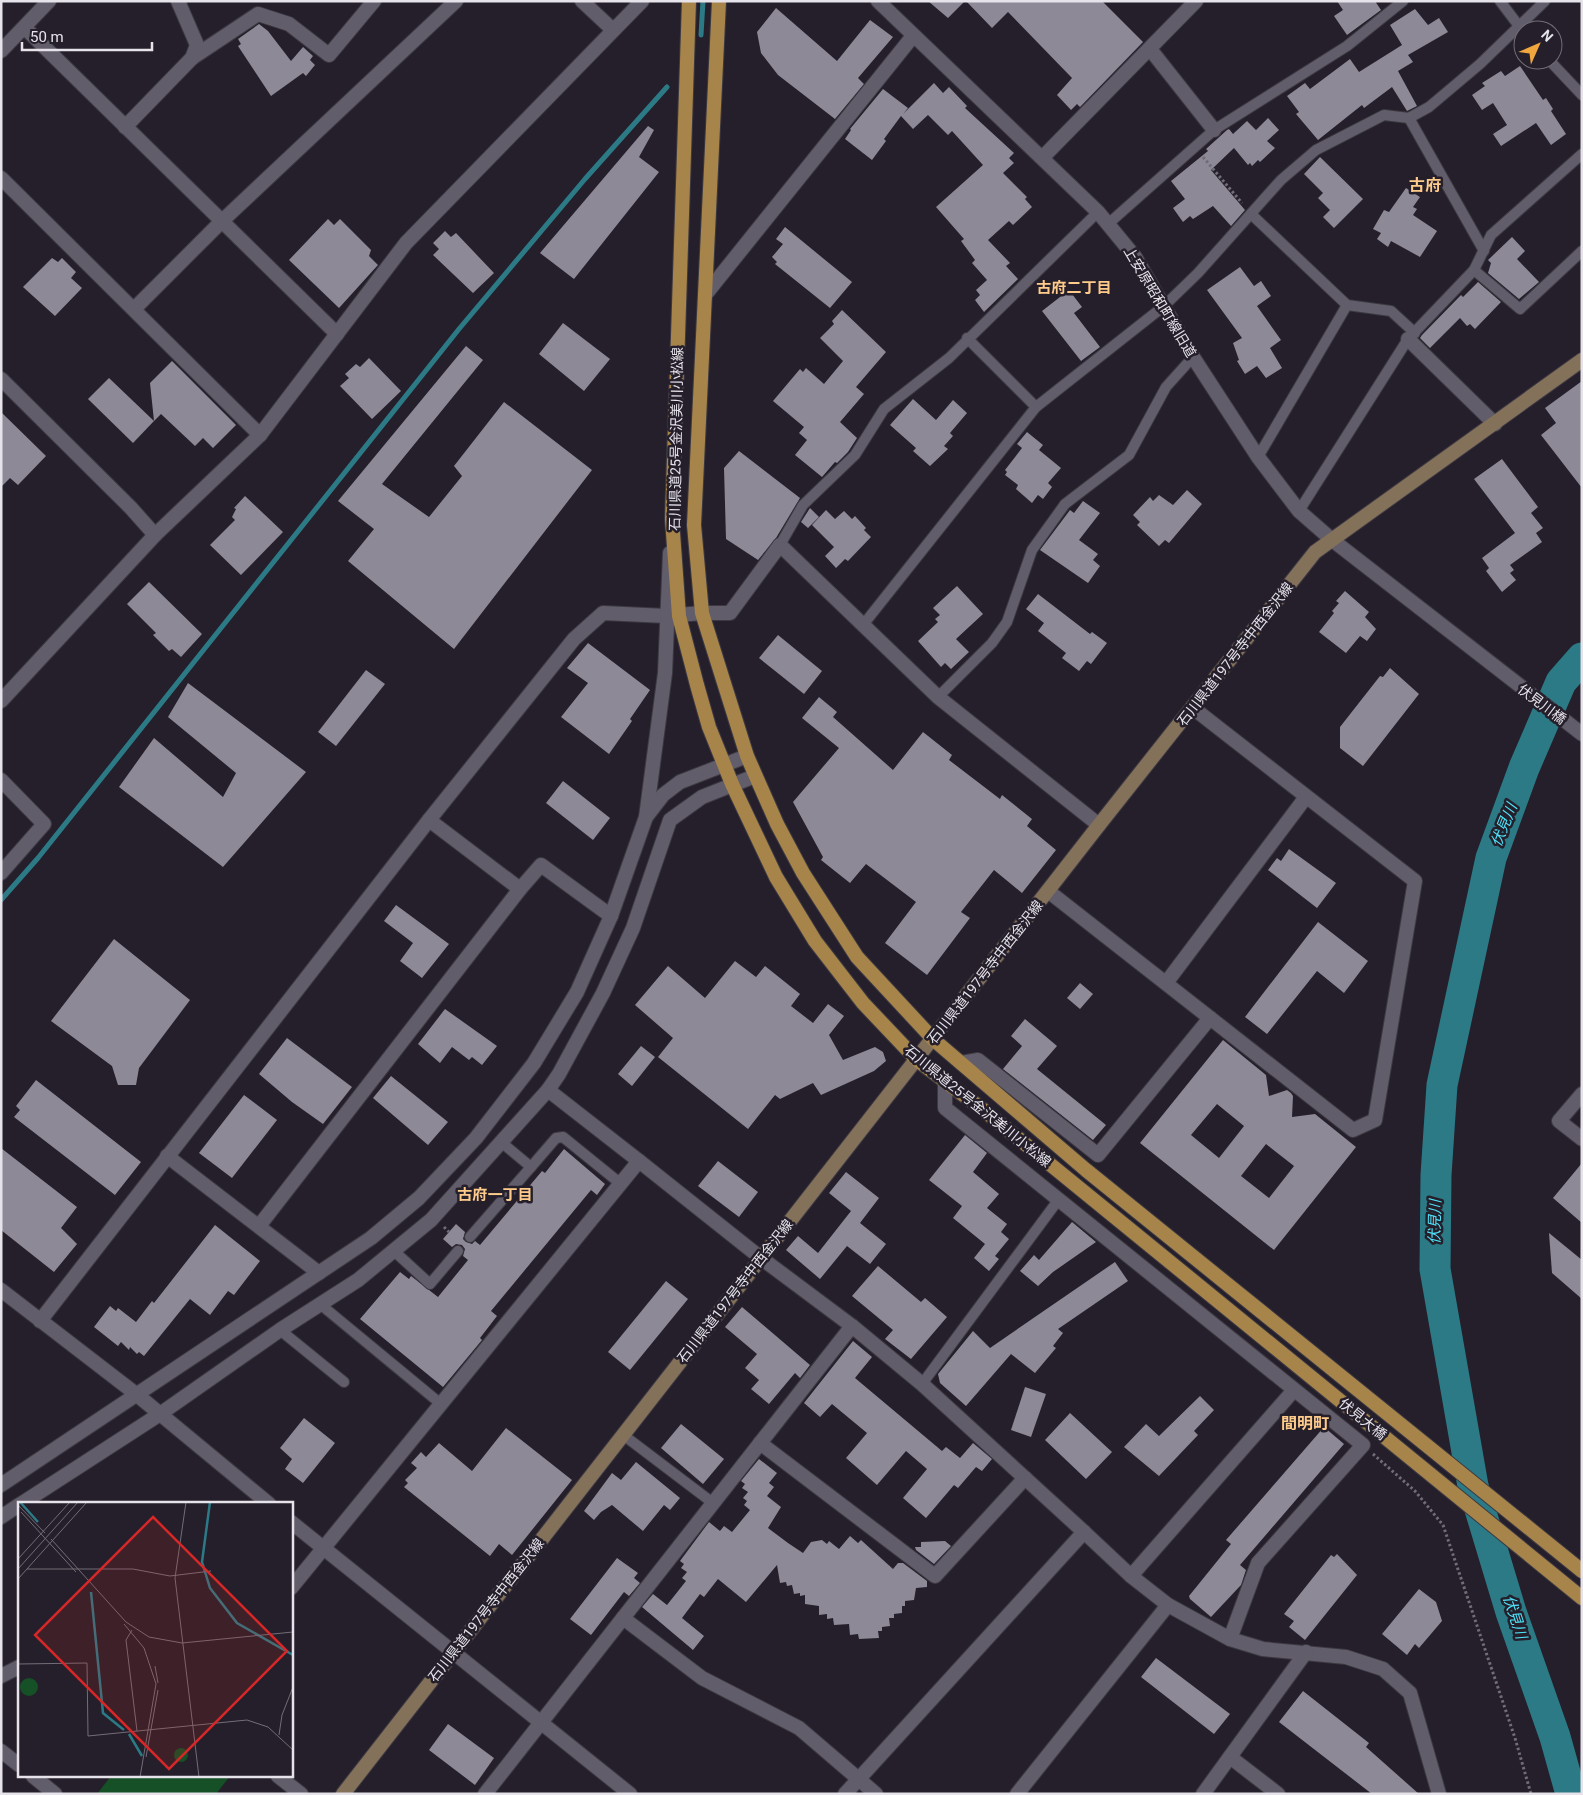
<svg xmlns="http://www.w3.org/2000/svg" width="1583" height="1795" font-family="Roboto,'Noto Sans JP',sans-serif">
<rect width="100%" height="100%" fill="#241f2a"/>
<path fill="#155026" d="M111,1776h119l-14,18h-119z"/>
<g fill="none" stroke-linecap="round" stroke-linejoin="round">
<g stroke="#2c7a86" stroke-width="5">
<path d="M701,35l2,-34"/>
<path d="M1,900l37,-42 421,-529 126,-150 82,-92"/>
</g>
<path stroke="#2c7a86" stroke-width="31" d="M1571,1794l-16,-57 -44,-125 -38,-126 -38,-217 1,-94 6,-90 49,-227 33,-90 37,-86 21,-24"/>
</g>
<g fill="#8e8996" fill-rule="evenodd">
<path d="M928,1h37l-17,17z"/>
<path d="M966,1h136l41,41 -63,65 -3,-3 -6,6 -14,-15 15,-17 -64,-66 -16,16z"/>
<path d="M1337,1h38l6,9 -34,25 -13,-19 9,-6z"/>
<path d="M776,8l61,53 33,-41 23,17 -35,41 6,6 -29,35 -57,-44 -17,-22 -4,-21z"/>
<path d="M1415,9l13,16 11,-7 9,14 -40,23 5,7 -15,9 19,35 -10,5 -15,-24 -28,21 -2,-3 -44,35 -22,-26 3,-2 -12,-16 18,-13 5,6 40,-30 9,13 43,-27 -12,-20z"/>
<path d="M259,24l9,7 23,30 12,-14 10,9 -3,4 5,5 -9,11 -3,-3 -32,23 -33,-50 3,-2 -3,-5z"/>
<path d="M1520,66l23,34 3,-2 7,11 -2,2 15,23 -15,11 -15,-22 -35,23 -8,-12 14,-9 -14,-22 -11,7 -10,-15 13,-9 -3,-3 19,-12 4,5z"/>
<path d="M934,83l9,10 6,-6 18,19 -2,2 49,45 -5,5 5,5 -11,10 24,24 -2,2 7,8 -19,18 -4,-4 -21,19 22,23 -4,3 12,13 -34,33 -9,-12 5,-5 -4,-5 11,-10 -15,-17 3,-3 -14,-19 3,-2 -28,-32 47,-42 -31,-34 -4,4 -20,-20 -15,14 -12,-13 -17,23 2,2 -14,19 -27,-21 6,-9 -1,-1 33,-40 25,19 -5,6z"/>
<path d="M1268,118l11,12 -12,11 8,7 -15,14 -2,-2 -6,6 -2,-3 -2,2 -14,-17 -23,22 34,40 -14,16 -18,-20 -20,13 -3,-3 -7,6 -10,-14 12,-9 -14,-18 37,-30 -2,-2 21,-19 2,-1 4,5 14,-13 9,9z"/>
<path d="M648,126l6,4 -15,27 20,15 -85,107 -34,-26z"/>
<path d="M1320,157l43,42 -29,29 -11,-11 7,-7 -12,-12 5,-5 -19,-19z"/>
<path d="M1406,188l14,9 -7,10 4,2 -4,6 24,16 -17,26 -29,-16 -3,6 -11,-8 4,-6 -8,-4 11,-19 5,2z"/>
<path d="M328,219l6,6 6,-6 31,31 -2,6 9,9 -39,43 -50,-48z"/>
<path d="M785,227l67,55 -22,26 -55,-44 2,-2 -5,-5 11,-13 -7,-5z"/>
<path d="M445,231l6,6 5,-4 38,40 -21,20 -40,-38 6,-6 -6,-6z"/>
<path d="M1512,237l13,14 -8,8 22,23 -20,17 -31,-26 3,-10 -3,-3z"/>
<path d="M52,258l6,4 4,-4 14,14 -5,6 11,10 -27,28 -32,-29z"/>
<path d="M1240,267l14,19 7,-5 10,15 -14,10 24,34 -11,8 12,20 -16,10 -9,-12 -12,8 -8,-13 2,-1 -6,-17 9,-5 -35,-48z"/>
<path d="M1478,282l23,20 -26,27 -5,-5 -3,2 -7,-8 -30,30 -10,-10 2,-3 39,-40 2,2z"/>
<path d="M1069,290l13,17 -8,6 26,34 -19,14 -39,-50z"/>
<path d="M842,310l44,42 -30,35 8,7 -24,28 17,16 -9,14 -11,11 -2,-1 -13,15 -27,-22 12,-15 -8,-7 5,-6 -31,-26 27,-32 3,3 3,-4 18,16 19,-23 -23,-23 14,-14 -2,-3z"/>
<path d="M563,323l47,36 -26,32 -45,-37z"/>
<path d="M466,346l17,14 -101,124 47,33 33,-41 -8,-10 50,-64 88,68 -138,179 -106,-88 26,-32 -36,-28z"/>
<path d="M369,358l32,33 -29,28 -32,-33 9,-8 -4,-4 11,-10 4,3z"/>
<path d="M172,361l64,64 -23,23 -10,-10 -8,8 -34,-32 -7,7 -4,-38z"/>
<path d="M109,378l45,43 -21,22 -45,-44z"/>
<path d="M1582,381v107l-41,-53 15,-12 -11,-15z"/>
<path d="M913,399l23,21 17,-20 14,13 -17,20 3,3 -9,10 4,3 -18,17 -17,-15 3,-3 -26,-23z"/>
<path d="M1,412l45,44 -28,29 -8,-7 -9,9z"/>
<path d="M1027,432l16,13 -4,5 22,18 -13,15 4,4 -9,12 -5,-4 -6,8 -16,-14 2,-4 -13,-10 2,-3 -2,-2 17,-22 -5,-4z"/>
<path d="M739,451l61,47 -24,40 -18,22 -32,-21 -2,-71z"/>
<path d="M1502,459l36,48 -7,6 12,15 -7,5 6,9 -32,23 4,5 -4,3 6,7 -14,12 -16,-21 3,-3 -7,-10 33,-25 -41,-54z"/>
<path d="M1187,490l15,14 -33,39 -4,-3 -6,6 -22,-21 3,-3 -7,-7 17,-18 3,4 6,-6 14,10z"/>
<path d="M245,496l38,36 -42,43 -31,-30 25,-25 -3,-3 4,-8 -2,-1z"/>
<path d="M1083,501l17,12 -21,27 19,14 -5,6 7,6 -12,17 -48,-33 30,-40 4,3z"/>
<path d="M810,508l9,9 -11,11 -7,-6z"/>
<path d="M826,510l9,9 9,-8 8,8 3,-3 11,12 -2,2 7,7 -23,24 -3,-2 -9,9 -11,-12 9,-9 -22,-22z"/>
<path d="M149,582l53,52 -21,23 -9,-8 -3,2 -16,-16 3,-2 -29,-29z"/>
<path d="M957,586l26,28 -27,25 13,13 -18,17 -6,-6 -4,4 -23,-26 20,-19 -3,-3 5,-4 -7,-7z"/>
<path d="M1345,591l24,21 -4,5 11,12 -9,12 -7,-5 -14,17 -27,-21 15,-19 -2,-2 7,-8 -3,-2z"/>
<path d="M1038,594l52,40 2,-2 15,11 -16,21 -4,-3 -8,10 -17,-13 4,-5 -28,-22 6,-8 -18,-14z"/>
<path d="M778,635l44,36 -18,23 -45,-36z"/>
<path d="M588,643l62,47 -20,29 2,2 -23,33 -48,-37 27,-34 -21,-15z"/>
<path d="M1390,668l29,26 -56,72 -23,-18v-21l40,-51 3,1z"/>
<path d="M366,670l19,14 -49,62 -18,-14z"/>
<path d="M188,683l118,89 -83,95 -104,-80 35,-49 69,59 13,-24 -68,-56z"/>
<path d="M819,697l18,15 -4,5 60,53 30,-38 29,23 -3,5 51,39 2,-4 30,24 -5,7 29,24 -34,43 -28,-23 -33,42 9,6 -43,57 -42,-32 31,-41 -50,-38 -16,19 -29,-23 2,-3 -30,-55 46,-54 -37,-30z"/>
<path d="M563,781l47,37 -17,22 -47,-37z"/>
<path d="M1289,849l47,34 -19,25 -49,-38 9,-12 4,3z"/>
<path d="M396,905l53,39 -27,34 -22,-17 13,-18 -29,-22z"/>
<path d="M1318,922l50,39 -24,32 -27,-22 -50,63 -22,-17z"/>
<path d="M114,939l76,61 -51,68 -3,17h-18l-6,-19 -61,-45z"/>
<path d="M735,961l21,16 9,-11 35,28 -9,12 22,17 15,-19 16,12 -15,19 14,25 32,-13 8,5 3,9 -12,10 -53,24 -8,-12 -33,16 -5,-4 -27,34 -90,-72 15,-19 -38,-33 33,-39 37,32z"/>
<path d="M1080,983l13,11 -13,15 -13,-11z"/>
<path d="M445,1009l52,37 -15,19 -10,-8 -3,3 -17,-13 -12,16 -22,-19z"/>
<path d="M1025,1019l32,27 -20,23 69,56 -13,15 -90,-71 19,-23 -11,-10z"/>
<path d="M287,1038l65,49 -29,37 -31,-22 -33,-28z"/>
<path d="M1223,1040l43,35 3,21 18,-6 4,3 2,3 -1,21 23,-3 41,33 -82,103 -134,-107zM1217,1104l27,22 -25,32 -28,-23zM1266,1144l28,22 -25,32 -28,-22z"/>
<path d="M641,1046l14,11 -23,29 -14,-12z"/>
<path d="M391,1076l57,46 -20,23 -55,-47z"/>
<path d="M36,1080l105,82 -26,33 -101,-78 6,-7 -4,-4z"/>
<path d="M244,1095l33,25 -45,58 -33,-25z"/>
<path d="M965,1135l22,18 -14,19 26,22 -12,14 20,16 -6,8 8,7 -14,17 4,3 -10,12 -15,-13 11,-14 -32,-26 9,-12 -33,-26z"/>
<path d="M1,1148l76,59 -16,21 16,16 -23,28 -53,-42z"/>
<path d="M564,1149l41,35 -8,11 -6,-5 -100,121 6,5 -17,22 2,2 -39,47 -83,-68 40,-47 9,7 2,-3 27,21 30,-37 -5,-4 2,-7 -3,-4 -6,-1 -4,3 -9,-8 6,-7 7,-8 9,8 -2,7 3,3 6,2 3,-3 5,4 62,-74 3,2z"/>
<path d="M718,1161l40,31 -19,25 -41,-31z"/>
<path d="M1582,1163v60l-29,-25z"/>
<path d="M846,1172l33,26 -19,25 26,21 -16,20 -23,-18 -27,33 -34,-29 12,-14 20,17 33,-42 -22,-18z"/>
<path d="M1072,1222l24,20 -43,30 -15,14 -18,-15 14,-16 5,5z"/>
<path d="M215,1225l45,36 -26,34 -6,-4 -18,24 -20,-16 -46,57 -5,-4 -2,2 -7,-7 -1,3 -8,-8 -3,4 -24,-19 16,-21 6,5 2,-3 18,14 16,-21 2,2z"/>
<path d="M1549,1233l33,27v39l-30,-26z"/>
<path d="M1115,1262l13,19 -70,48 5,4 -10,13 3,2 -21,25 -24,-19 -45,52 -26,-23 -2,-9 35,-43 17,17z"/>
<path d="M878,1266l43,36 4,-4 22,19 -36,42 -26,-20 8,-9 -41,-34z"/>
<path d="M666,1281l22,18 -58,71 -22,-18z"/>
<path d="M742,1307l68,58 -10,13 -5,-5 -26,31 -18,-15 8,-9 -14,-12 12,-14 -32,-27z"/>
<path d="M853,1341l19,16 -17,21 87,73 4,-4 14,11 13,-15 19,16 -10,12 -6,-4 -18,21 -4,-3 -28,33 -23,-20 24,-29 -21,-18 -29,34 -31,-27 21,-25 -35,-29 -12,13 -16,-14z"/>
<path d="M1025,1387l21,7 -15,43 -20,-7z"/>
<path d="M1200,1396l14,14 -20,21 4,4 -39,41 -35,-29 22,-23 13,12z"/>
<path d="M1070,1413l42,39 -26,27 -41,-39z"/>
<path d="M304,1418l31,25 -32,40 -18,-14 7,-10 -12,-11z"/>
<path d="M681,1424l43,35 -21,25 -42,-36z"/>
<path d="M1324,1427l20,17 -104,121 6,5 -5,15 -30,32 -21,-18 -1,-3 42,-52 -5,-4z"/>
<path d="M506,1428l66,52 -60,75 -13,-11 -9,12 -86,-69 4,-4 -3,-3 12,-12 -6,-5 10,-11 5,5 13,-14 33,28z"/>
<path d="M759,1459l18,14 -8,10 5,4 -7,9 14,11 -13,21 20,15 15,10 8,-11 11,-2 5,4 2,-3 10,8 11,-13 8,7 3,-3 32,29 5,-6h5l24,18v6l-11,1 -2,12 -9,1v5h-3v7l-8,1v4h-5l1,8 -8,1v4h-4l1,7 -20,1 -1,-5 -8,1 -1,-11 -15,1 -1,-7 -6,1v-5l-8,1v-9l-14,-2v-9l-5,1v-3l-6,1 -2,-9 -5,1 -1,-4 -6,1 -3,-18 -31,37 -28,-23 -14,18 -4,-3 -18,24 22,18 -11,14 -51,-43 11,-13 14,11 19,-24 -4,-3 5,-6 -6,-4 3,-4 -4,-3 29,-39 11,9 4,-5 8,6 18,-22 -6,-5 3,-4 -4,-3 5,-6 -6,-4 3,-4 -4,-3z"/>
<path d="M636,1462l44,36 -10,12 -6,-5 -21,26 -31,-26 -11,7 -7,8 -10,-9 28,-38 9,7z"/>
<path d="M945,1541l6,5 -17,18 -18,-14 -1,-3h6v-5z"/>
<path d="M1337,1554l20,21 -52,65 -16,-13 5,-6 -10,-7 47,-59 3,2z"/>
<path d="M617,1558l21,15 -4,5 6,5 -11,13 -5,-4 -33,43 -21,-16z"/>
<path d="M1419,1589l17,13 6,19 -23,27 -4,-4 -8,11 -25,-21z"/>
<path d="M1156,1658l74,56 -16,20 -73,-57z"/>
<path d="M1303,1691l66,52 -3,4 53,47h-47l-93,-72z"/>
<path d="M448,1724l46,34 -19,27 -46,-35z"/>
</g>
<g fill="none" stroke-linecap="round" stroke-linejoin="round">
<g stroke="#3d3942" stroke-width="12">
<g id="service">
<path d="M1500,1l22,29"/>
<path d="M1549,60l33,35"/>
<path d="M1409,118l75,133"/>
<path d="M1251,214l96,91 44,6 24,22"/>
<path d="M1108,224l106,-94 133,-84 56,-45"/>
<path d="M1474,270l46,39 62,-58"/>
<path d="M967,338l69,69"/>
<path d="M1258,457l89,-152"/>
<path d="M1299,511l109,-172 66,-69 17,-35 91,-81"/>
<path d="M780,545l23,-40 52,-50 29,-46 65,-51 149,-146"/>
<path d="M863,625l173,-218 128,-101 34,-33 83,-93 35,-30 68,-35 25,3 20,-11 51,-43 65,-63"/>
<path d="M938,697l54,-54 15,-21 25,-72 33,-46 64,-49 37,-68 27,-30"/>
<path d="M531,1167l25,-29 7,-1 58,47"/>
<path d="M470,1237l61,-70 -30,-25"/>
<path d="M394,1251l36,33 28,-33"/>
<path d="M320,1304l121,100"/>
<path d="M280,1330l64,52"/>
<path d="M922,1384l137,-185"/>
<path d="M622,1434l91,69"/>
</g>
</g>
<g stroke="#3d3942" stroke-width="16">
<g id="minor">
<path d="M582,1l31,29"/>
<path d="M25,28l312,306"/>
<path d="M1150,49l64,81"/>
<path d="M1,51l48,-50"/>
<path d="M192,58l66,-44 31,10 40,31 45,-54"/>
<path d="M125,127l67,-69 5,-13 -19,-44"/>
<path d="M1043,157l153,-156"/>
<path d="M1,178l259,257 -105,100"/>
<path d="M705,295l208,-259"/>
<path d="M134,309l88,-88 234,-220"/>
<path d="M1408,339l87,85"/>
<path d="M260,435l146,-192 236,-242"/>
<path d="M702,613h28l50,-68 158,152 161,128"/>
<path d="M1,780l43,44 -43,49"/>
<path d="M646,817l17,-22 17,-13 67,-26"/>
<path d="M520,889l21,-24 70,51"/>
<path d="M1048,891l305,239 22,-10 40,-239 -222,-173"/>
<path d="M1166,983l140,-186"/>
<path d="M961,1063l17,-3 120,95 112,-137"/>
<path d="M945,1081v27l418,337 -105,118 -28,76"/>
<path d="M1582,1094l-23,27 23,18"/>
<path d="M167,1156l152,117"/>
<path d="M639,1161l122,97 91,68 70,58 162,148"/>
<path d="M259,1226l261,-337 -91,-69"/>
<path d="M760,1443l175,133 90,-98"/>
<path d="M1131,1576l163,-186"/>
<path d="M291,1588l348,-427 -91,-71"/>
<path d="M623,1618l79,60 97,50 77,66"/>
<path d="M1,1676l18,-9"/>
<path d="M1,1751l18,14"/>
<path d="M1230,1757l48,37"/>
<path d="M33,1776l22,18"/>
<path d="M278,1776l23,18"/>
<path d="M485,1794l367,-468"/>
<path d="M845,1794l239,-262 47,44 37,29 62,34 33,10 83,8 37,12 27,24 29,101"/>
<path d="M1017,1794l151,-189"/>
<path d="M1203,1794l103,-142"/>
</g>
</g>
<g stroke="#3d3942" stroke-width="16">
<g id="tertiary">
<path d="M878,1l220,211 37,45 58,100 65,100 41,54 32,28 251,195"/>
<path d="M1,379l130,129 24,27 -154,166"/>
<path d="M1,1290l135,104 133,110"/>
<path d="M40,1321l389,-501 145,-181 29,-26 63,3 36,-3"/>
<path d="M1,1485l370,-247 48,-40 57,-60 58,-75 43,-71 34,-76 35,-99 19,-144 5,-120"/>
<path d="M21,1504l139,-90 120,-84 78,-50 73,-60 117,-130 11,-16 44,-81 30,-65 37,-108 32,-23 53,-21"/>
<path d="M1,1517l18,-12"/>
<path d="M291,1522l339,272"/>
</g>
</g>
<g stroke="#3d3942" stroke-width="16">
<path id="secondary" d="M343,1794l756,-969 216,-273 267,-192"/>
</g>
<g stroke="#3d3942" stroke-width="16">
<g id="primary">
<path d="M689,1l-17,518 7,97 18,69 12,42 23,57 44,93 39,64 48,62 54,57 69,52 596,486"/>
<path d="M719,1l-25,524 8,88 45,143 30,68 26,49 54,84 77,83 152,130 496,401"/>
</g>
</g>
<g stroke="#716c76" stroke-width="3" stroke-dasharray="2.5 2.5" stroke-linecap="butt">
<path d="M1203,157l39,46"/>
<path d="M444,1227l5,5"/>
<path d="M1373,1454l42,37 28,34 72,213 16,56"/>
</g>
<use href="#service" stroke="#625d6a" stroke-width="10"/>
<use href="#minor" stroke="#625d6a" stroke-width="14"/>
<use href="#tertiary" stroke="#625d6a" stroke-width="14"/>
<use href="#secondary" stroke="#84715a" stroke-width="14"/>
<use href="#primary" stroke="#a7854a" stroke-width="14"/>
</g>
<g text-anchor="middle" dominant-baseline="central" stroke-width="5" stroke-linejoin="round" paint-order="stroke">
<g font-size="14" fill="#e6e3eb" stroke="#241f2a">
<text transform="translate(1160 302) rotate(59)">上安原昭和町線旧道</text>
<text transform="translate(676 439) rotate(-89)">石川県道25号金沢美川小松線</text>
<text transform="translate(1235 654) rotate(-52)">石川県道197号寺中西金沢線</text>
<text transform="translate(1542 704) rotate(37)">伏見川橋</text>
<text transform="translate(985 972) rotate(-52)">石川県道197号寺中西金沢線</text>
<text transform="translate(978 1106) rotate(39)">石川県道25号金沢美川小松線</text>
<text transform="translate(735 1291) rotate(-52)">石川県道197号寺中西金沢線</text>
<text transform="translate(1363 1419) rotate(39)">伏見大橋</text>
<text transform="translate(486 1610) rotate(-52)">石川県道197号寺中西金沢線</text>
</g>
<g font-size="15" font-weight="bold" fill="#ffcb8b" stroke="#241f2a">
<text x="1074" y="288">古府二丁目</text>
<text x="495" y="1195">古府一丁目</text>
</g>
<g font-size="15" font-style="italic" fill="#4ee3f8" stroke="#241f2a">
<text transform="translate(1504 825) rotate(-68)">伏見川</text>
<text transform="translate(1435 1222) rotate(-89)">伏見川</text>
<text transform="translate(1515 1617) rotate(72)">伏見川</text>
</g>
<g font-size="16" font-weight="bold" fill="#ffcb8b" stroke="#241f2a">
<text x="1425" y="185">古府</text>
<text x="1305" y="1423">間明町</text>
</g>
</g>
<g transform="translate(18 1502)">
<rect width="275" height="275" fill="#241f2a"/>
<path d="M2 185a9 9 0 1 1 18 0a9 9 0 1 1-18 0ZM156 253a7 7 0 1 1 14 0a7 7 0 1 1-14 0Z" fill="#155026"/>
<path fill="none" stroke="#2c7a86" stroke-width="2.5" d="M2,0l18,20M192,0l-8,60 8,26 27,35 56,32M73,90l12,121 21,17M111,232l13,22"/>
<path fill="none" stroke="#726d77" stroke-width="1" d="M168,0l-11,76 24,199M0,3l27,28M3,10l55,60M33,37l75,83 23,15 33,6 111,-11M0,57l52,-57M0,67l60,-67M9,67h106l37,7 41,-5M0,77l69,-77M106,122l20,24 12,36 -16,93M114,128l-6,10 11,91M0,162l69,-1 1,73 159,-16 21,7 25,23M137,164l3,17M261,233l3,-20 11,-28M128,255l12,-67"/>
<path fill="#d62828" fill-opacity="0.15" stroke="#d62828" stroke-width="2.5" d="M135,15l134,134 -118,118 -134,-134z"/>
<rect width="275" height="275" fill="none" stroke="#e6e3eb" stroke-width="2.5"/>
</g>
<rect width="1583" height="1795" fill="none" stroke="#e6e3eb" stroke-width="5"/>
<g transform="translate(1538 45) rotate(45)"><circle r="24" fill="#241f2a" stroke="#726d77"/>
<path d="M0-4L9 19L0 12L-9 19Z" fill="#efa73e"/>
<text y="-8" font-size="14" font-weight="bold" text-anchor="middle" fill="#e6e3eb">N</text>
</g>
<path d="M22 42v8h130v-8" fill="none" stroke="#e6e3eb" stroke-width="2.5"/>
<text x="30" y="42" font-size="15" fill="#e6e3eb" stroke="#241f2a" stroke-width="4" paint-order="stroke">50 m</text>
</svg>
